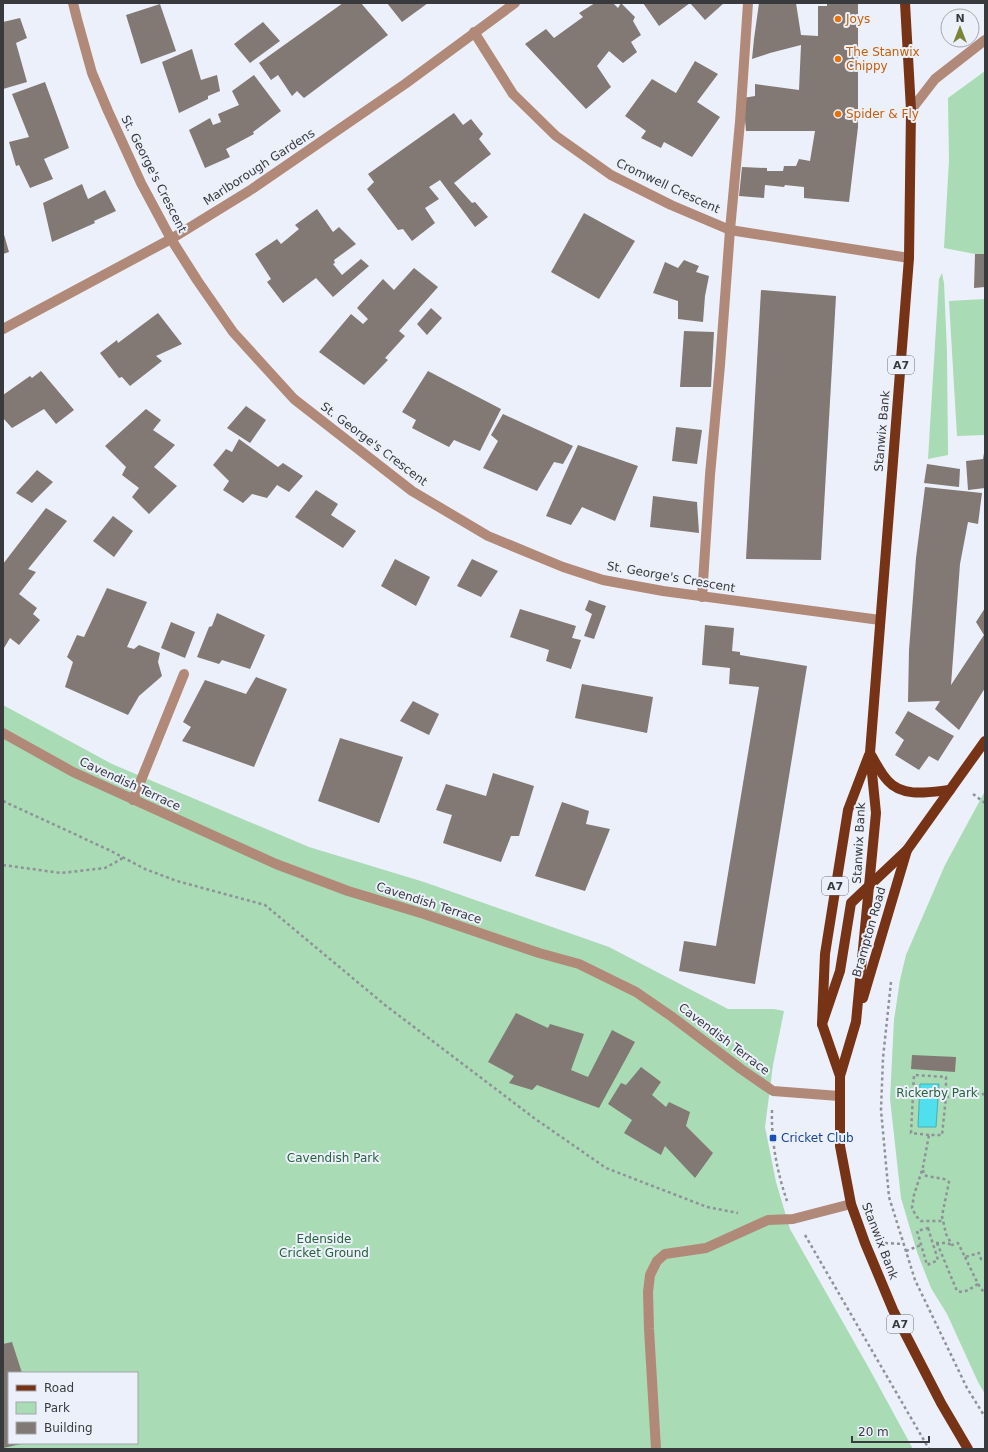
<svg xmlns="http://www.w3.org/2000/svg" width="988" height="1452" font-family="'DejaVu Sans',sans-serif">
<rect width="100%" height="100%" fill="#ecf0fa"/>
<g fill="#a9dbb4" fill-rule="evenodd">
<path d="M985,71v183h-10l-31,-6 5,-88 -1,-62z"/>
<path d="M942,273l2,10 3,69 1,103 -20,4 11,-180z"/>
<path d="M985,299v136l-28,1 -8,-135z"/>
<path d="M3,705l109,59 197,83 115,35 185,65 119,62h46l10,2 -11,54 -8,62 11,55 14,47 80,141 43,79h-910zM9,1373h128v70h-128z"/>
<path d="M985,791v603l-7,-12 -31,-68 -16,-26 -14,-36 -16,-54 -11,-99 4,-79 6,-40 6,-25 39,-90z"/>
</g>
<path fill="#50dfed" stroke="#49aeb8" d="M920,1084h19l-3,43h-18z"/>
<g fill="#827874">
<path d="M343,3h18l27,32 -84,63 -7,-7 -5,5 -14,-21 -7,5 -12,-17z"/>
<path d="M387,3h41l-26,19z"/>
<path d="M595,3h18l5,5 3,-5 14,14 -2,4 8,14 -10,7 6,10 -14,11 -14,-12 -12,15 14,21 -25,22 -61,-65 21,-15 8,9 29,-21 -4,-4z"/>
<path d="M643,3h81l-19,17 -15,-17 -31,23z"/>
<path d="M759,3h37l5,32 17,1v-30h9v-3h31v124l-9,75 -45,-4v-11l-19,-2 -1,2 -19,-2 -1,13 -25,-2 3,-29 25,1v3h16l1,-5h12l3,-7 11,2 5,-30h-69l-3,-33 12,-2v-12l44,6 2,-45 -31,8 -18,6 2,-20z"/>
<path d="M160,4l16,47 -35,13 -15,-49z"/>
<path d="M20,18l7,20 -11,5 11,39 -24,7v-67z"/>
<path d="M263,22l17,19 -30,22 -16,-19z"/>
<path d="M192,49l9,31 16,-5 3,16 -12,5v3l-29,14 -17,-51z"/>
<path d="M695,61l23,13 -21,28 23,15 -28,40 -28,-15 -3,6 -20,-10 5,-7 -21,-15 27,-37 24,14z"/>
<path d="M254,75l27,36 -28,21 1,2 -28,15 4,8 -25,11 -16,-38 21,-12 3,7 8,-3 -3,-8 21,-9 -7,-14z"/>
<path d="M45,82l24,66 -25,11 9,20 -23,9 -11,-23 -3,1 -7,-24 20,-5 -17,-43z"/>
<path d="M454,113l9,12 8,-6 12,15 -4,5 12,15 -37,29 18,20 3,-1 13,15 -13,10 -35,-47 -11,7 10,12 -14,9 10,15 -23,18 -9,-12 -5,1 -31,-41 7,-7 -6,-8z"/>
<path d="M82,184l6,15 17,-9 11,21 -22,10 1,2 -43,19 -9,-39z"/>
<path d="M317,209l16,23 6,-5 17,17 -22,16 1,3 -2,1 9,11 19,-16 8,7 -36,31 -17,-19 -33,25 -16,-21 4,-3 -16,-25 22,-15 4,5 18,-15 -4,-4z"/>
<path d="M584,213l51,28 -36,58 -48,-27z"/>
<path d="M3,231l6,21 -6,2z"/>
<path d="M975,254h10v33l-11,1z"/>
<path d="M684,260l15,6 -3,6 13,4 -4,20 -2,26 -25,-3v-18l-25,-8 12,-31 13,6z"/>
<path d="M414,268l24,19 -39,44 6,5 -20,22 3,2 -24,25 -45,-33 32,-38 12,10 5,-5 -11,-11 26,-29 11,11z"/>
<path d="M761,290l75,6 -15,264 -75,-1z"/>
<path d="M431,308l11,10 -15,17 -10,-11z"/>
<path d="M158,313l24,31 -26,12 6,5 -32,25 -8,-9 -3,1 -19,-25 17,-13 1,3z"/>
<path d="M684,331l30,1 -3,55h-31z"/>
<path d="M41,371l33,39 -18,14 -12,-15 -32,19 -9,-10v-23l27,-19 2,2z"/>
<path d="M428,371l73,38 -21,42 -26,-11 -5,7 -37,-19 4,-8 -14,-8z"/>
<path d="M246,406l20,14 -16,23 -23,-15z"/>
<path d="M146,409l15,11 -8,10 22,15 -21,22 23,19 -28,28 -17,-17 7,-9 -17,-13 4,-8 -21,-21z"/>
<path d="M503,414l70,32 -10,18 -9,-2 -17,29 -54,-23 15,-27 -7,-6z"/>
<path d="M676,427l26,3 -5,34 -25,-3z"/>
<path d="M239,439l39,28 5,-4 20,13 -14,16 -12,-7 -10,13 -15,-4 -9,9 -20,-13 6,-9 -16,-16 13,-16 6,3z"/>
<path d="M578,445l60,21 -23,55 -33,-14 -11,18 -25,-9z"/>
<path d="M984,453h1v35l-17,2 -2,-29 17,-2z"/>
<path d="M927,464l33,5 -1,18 -35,-4z"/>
<path d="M37,470l16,12 -21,21 -16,-10z"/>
<path d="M925,487l57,6 -4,31 -10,-2 -8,42 -9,121 33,-50 -8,-13 9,-14v80l-26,42 -24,-21 5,-8 -32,1 1,-52 7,-92z"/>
<path d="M316,490l22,14 -7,11 25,16 -13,17 -48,-31z"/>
<path d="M653,496l44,6 2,31 -49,-6z"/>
<path d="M46,508l21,13 -39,48 8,3 -17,22 18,14 -4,6 7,6 -21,25 -9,-7 -6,10 -1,-1v-83z"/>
<path d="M113,516l20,15 -19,26 -21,-16z"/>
<path d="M395,559l35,18 -14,29 -35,-20z"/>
<path d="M472,559l26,12 -17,26 -24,-11z"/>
<path d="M107,588l40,14 -20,45 7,2 5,-4 21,8 -2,9 4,14 -23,20 -11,19 -63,-28 8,-25 -6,-5 10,-22 7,2z"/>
<path d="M589,600l17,6 -12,33 -10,-3 8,-22 -7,-4z"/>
<path d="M520,609l56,17 -4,12 9,2 -10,29 -25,-8 3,-11 -39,-13z"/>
<path d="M217,613l48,22 -15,34 -28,-9 -3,4 -22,-7 12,-30 3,-1z"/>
<path d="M171,622l24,10 -10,26 -24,-10z"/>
<path d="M705,625l29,3 -2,23 8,1v3l67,11 -52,318 -76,-13 5,-30 32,5 43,-259 -30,-3 1,-16 -28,-3z"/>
<path d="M256,677l31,12 -33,78 -72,-26 9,-14 -8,-5 22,-42 41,14z"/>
<path d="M582,684l71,13 -6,36 -72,-15z"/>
<path d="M413,701l26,13 -10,21 -29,-14z"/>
<path d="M908,711l46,25 -16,25 -9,-5 -10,14 -24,-15 9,-15 -9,-7z"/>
<path d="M340,738l63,19 -24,66 -61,-22z"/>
<path d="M493,773l41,13 -15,50h-8l-10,26 -58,-19 9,-28 -16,-5 10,-26 40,12z"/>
<path d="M562,802l27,9 -3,13 24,5 -25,62 -50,-15z"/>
<path d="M516,1013l32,15 2,-4 34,10 -13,36 17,7 24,-47 23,12 -36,66 -62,-23 -5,5 -23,-7 5,-7 -26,-14z"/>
<path d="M912,1055l44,2 -1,15 -44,-3z"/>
<path d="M641,1067l20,15 -9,13 14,12 3,-5 21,10 -4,14 27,27 -18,25 -30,-32 -4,9 -37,-22 8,-13 -24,-16 13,-21 5,2z"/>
<path d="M12,1342l10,31h-13v70l12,1 -18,4v-104z"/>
</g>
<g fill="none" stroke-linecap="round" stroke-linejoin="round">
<g stroke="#8f9299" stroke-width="2.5" stroke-dasharray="3 3" stroke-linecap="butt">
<path d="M973,794l12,9"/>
<path d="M3,801l106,49 36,19 32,12 88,24 120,100 149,113 72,50 101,39 31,6"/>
<path d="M3,865l58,8 44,-5 18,-10"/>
<path d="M891,982l-8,76 -2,52 8,87 26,83 52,108 18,29"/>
<path d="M946,1097l39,-3"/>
<path d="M772,1110c-1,30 5,62 15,91"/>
<path d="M929,1135l-18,-2 3,-58 32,2v20l-4,38h-13l-6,32 -9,28 -2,13 4,8 5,5h22"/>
<path d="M923,1170l1,5 3,1 17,3 5,3 -7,34 4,18 6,11 6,-2 7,14 14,-4 2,6h4"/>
<path d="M928,1228l10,32 -11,5 -10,-34z"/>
<path d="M805,1235l124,214"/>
<path d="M885,1243l19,1"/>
<path d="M936,1243h11l5,2"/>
<path d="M937,1243l20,48c8,3 14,-3 21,-7"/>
<path d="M906,1251l15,-6"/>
<path d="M965,1257l13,27 7,10"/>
</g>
<g stroke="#b18979" stroke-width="10">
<path d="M73,3l4,16 15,54 16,38 33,72 30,56 26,41 36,52 61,67 118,92 76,45 75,31 40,13 60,11 217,29"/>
<path d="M474,32l39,62 43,42 55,39 60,30 59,25 179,28"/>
<path d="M911,110l24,-31 50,-39"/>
<path d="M3,329l168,-90 78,-48 156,-107 110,-81"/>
<path d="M702,597l8,-122 10,-110 10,-135 10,-108 8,-119"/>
<path d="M3,733l70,39 203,92 72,27 76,23 115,39 40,11 57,28 35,24 70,53 32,22 66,5"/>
<path d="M133,800l51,-126"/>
<path d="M656,1449l-7,-120 -1,-37 2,-17 7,-14 8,-7 41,-6 62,-28 25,-1 58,-15"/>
</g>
<g stroke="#763315" stroke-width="10">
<path d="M905,3l6,107 -2,148 -39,495 6,60 -20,209 -16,54v70l11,58 14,39 28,67 48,93 27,46"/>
<path d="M871,755c5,8 10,19 17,26 15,17 42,11 62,9"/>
<path d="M863,998l44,-148"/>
<path d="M822,1024l18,-53 11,-68 56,-53 78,-109"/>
<path d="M840,1076l-18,-52 3,-70 23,-144 21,-55"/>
</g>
</g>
<g fill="#e8710a" stroke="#ecf0fa" stroke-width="1.5">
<circle cx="838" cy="19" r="4"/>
<circle cx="838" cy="59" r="4"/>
<circle cx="838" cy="114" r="4"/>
</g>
<rect fill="#1a4fb4" stroke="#ecf0fa" stroke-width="1.5" x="769" y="1134" width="8" height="8" rx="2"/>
<g text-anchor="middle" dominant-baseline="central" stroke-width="4" stroke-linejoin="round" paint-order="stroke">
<g fill="#ecf0fa" stroke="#6e7176" stroke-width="1">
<rect x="888" y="356" width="26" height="18" rx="3"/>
<rect x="822" y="877" width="26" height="18" rx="3"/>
<rect x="887" y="1315" width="26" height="18" rx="3"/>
</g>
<g font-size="11" font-weight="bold" fill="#383a3e">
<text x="901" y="365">A7</text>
<text x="835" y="886">A7</text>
<text x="900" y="1324">A7</text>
</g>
<g font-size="12" fill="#c56008" stroke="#ecf0fa" text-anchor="start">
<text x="846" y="19">Joys</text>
<text x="846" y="52">The Stanwix<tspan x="846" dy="14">Chippy</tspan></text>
<text x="846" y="114">Spider &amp; Fly</text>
</g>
<g font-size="12" fill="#383a3e" stroke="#ecf0fa">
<text transform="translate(259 167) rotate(-33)">Marlborough Gardens</text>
<text transform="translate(154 174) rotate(63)">St. George's Crescent</text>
<text transform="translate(668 186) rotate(25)">Cromwell Crescent</text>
<text transform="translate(882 431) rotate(-85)">Stanwix Bank</text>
<text transform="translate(374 444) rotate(37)">St. George's Crescent</text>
<text transform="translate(671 577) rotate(10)">St. George's Crescent</text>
<text transform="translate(130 784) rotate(25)">Cavendish Terrace</text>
<text transform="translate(859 843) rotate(-87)">Stanwix Bank</text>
<text transform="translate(429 903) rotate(18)">Cavendish Terrace</text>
<text transform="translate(869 932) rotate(-74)">Brampton Road</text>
<text transform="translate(724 1039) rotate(37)">Cavendish Terrace</text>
<text transform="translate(880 1241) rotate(69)">Stanwix Bank</text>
</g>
<g font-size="12" fill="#27623a" stroke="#ecf0fa">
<text x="937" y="1093">Rickerby Park</text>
<text x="333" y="1158">Cavendish Park</text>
<text x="324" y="1239">Edenside<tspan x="324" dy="14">Cricket Ground</tspan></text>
</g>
<g font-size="12" fill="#164399" stroke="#ecf0fa" text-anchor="start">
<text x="781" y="1138">Cricket Club</text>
</g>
</g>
<rect width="988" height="1452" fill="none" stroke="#383a3e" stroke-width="8"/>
<rect x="8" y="1372" width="130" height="72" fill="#ecf0fa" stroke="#a4a7af"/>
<rect x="16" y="1385" width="20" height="6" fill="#763315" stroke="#a4a7af"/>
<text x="44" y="1392" font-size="12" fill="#383a3e">Road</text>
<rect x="16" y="1402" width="20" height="12" fill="#a9dbb4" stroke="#a4a7af"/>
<text x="44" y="1412" font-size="12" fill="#383a3e">Park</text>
<rect x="16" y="1422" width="20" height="12" fill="#827874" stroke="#a4a7af"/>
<text x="44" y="1432" font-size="12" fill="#383a3e">Building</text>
<g transform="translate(960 28)"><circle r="19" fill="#ecf0fa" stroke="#a4a7af"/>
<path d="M0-3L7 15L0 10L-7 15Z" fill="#798532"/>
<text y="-6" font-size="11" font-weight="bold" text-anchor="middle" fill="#383a3e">N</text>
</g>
<path d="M852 1436v6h77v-6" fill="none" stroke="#383a3e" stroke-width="2"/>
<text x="858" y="1436" font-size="12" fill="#383a3e" stroke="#ecf0fa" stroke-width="3" paint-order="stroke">20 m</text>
</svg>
